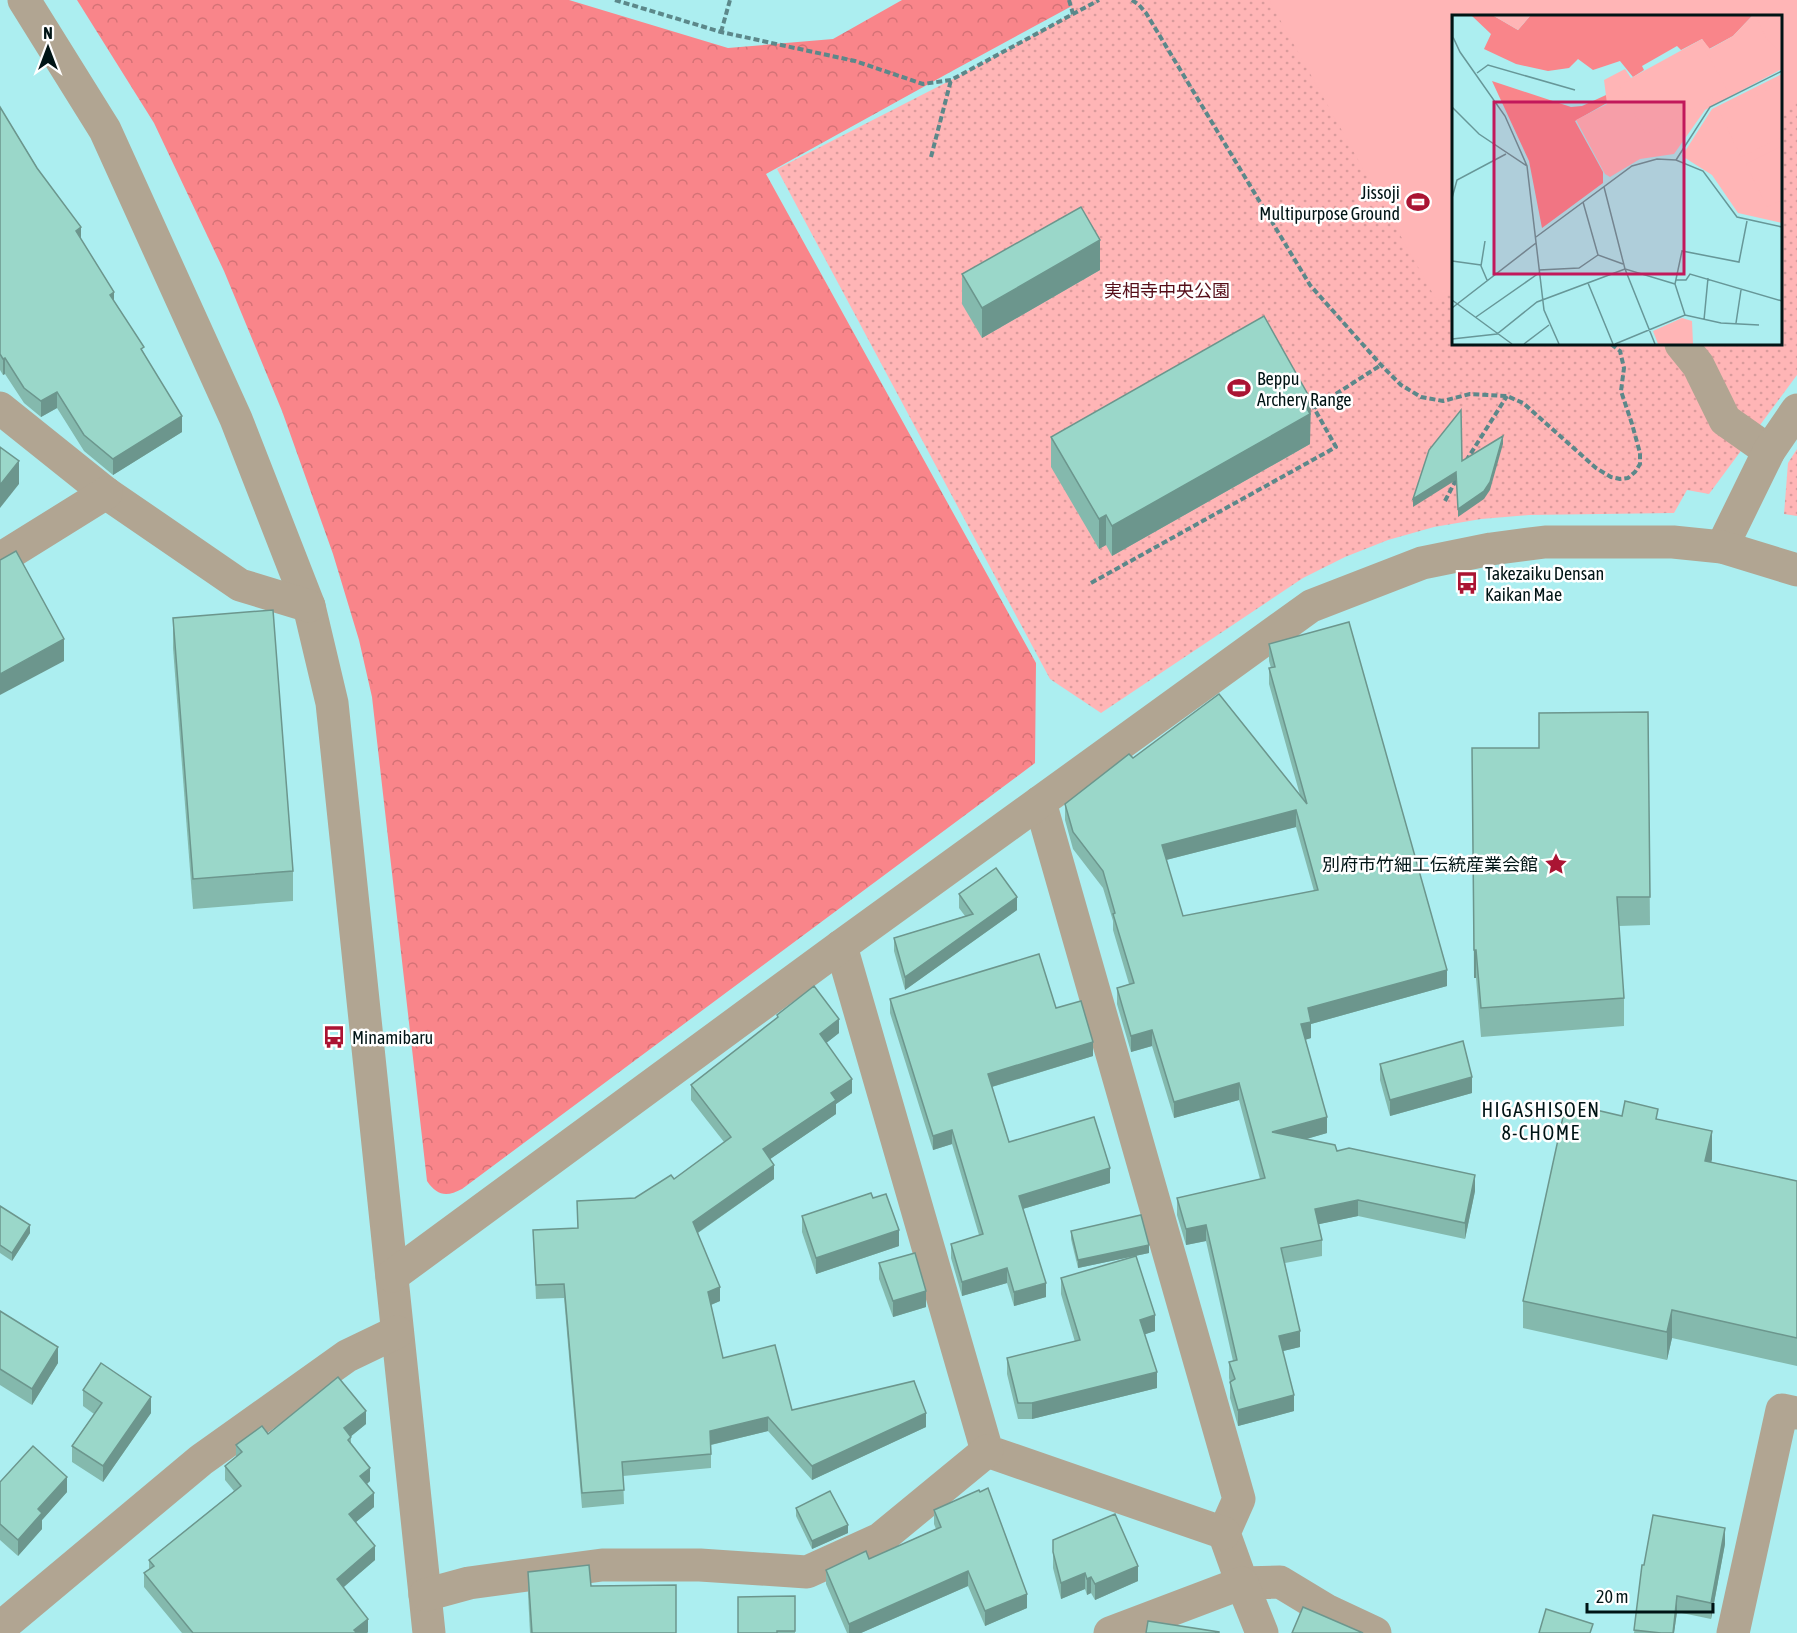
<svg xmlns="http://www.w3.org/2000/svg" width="1797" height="1633" font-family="'Asap Condensed','Noto Sans JP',sans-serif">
<defs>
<pattern id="forest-crowns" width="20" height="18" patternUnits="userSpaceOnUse" patternTransform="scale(1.5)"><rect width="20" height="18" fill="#f9858a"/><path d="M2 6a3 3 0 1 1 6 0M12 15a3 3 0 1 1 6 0" fill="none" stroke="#d47276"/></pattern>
<pattern id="park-dots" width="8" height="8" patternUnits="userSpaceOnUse" patternTransform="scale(1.5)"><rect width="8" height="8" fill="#ffb5b6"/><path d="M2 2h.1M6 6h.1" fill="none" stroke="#d99b9c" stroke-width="1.8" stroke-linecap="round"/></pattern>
</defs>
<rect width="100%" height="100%" fill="#aceef0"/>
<path fill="url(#forest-crowns)" d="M77,0h492l159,48 105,-9 69,-39h181l-129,70 -188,104 270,489 -1,100 -573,426c-15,8 -25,7 -35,-8l-55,-484 -13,-57 -26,-86 -51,-143 -58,-140 -70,-148z"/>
<g fill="url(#park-dots)" fill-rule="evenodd">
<path d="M1069,0h728v375l-88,119 -22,-4 -13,23 -145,2 -48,4 -47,8 -46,13 -43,17 -42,21 -202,135 -51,-34 -273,-510 174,-89 121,-66zM1454,16h326v328h-326z"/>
<path d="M1797,449v67l-13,-2 4,-51z"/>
</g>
<path fill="#ffb5b6" d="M1269,0h528v102l-16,9 -1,-95h-326l-1,276 -16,9z"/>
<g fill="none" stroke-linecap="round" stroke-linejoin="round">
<g stroke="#5c888a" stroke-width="4" stroke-dasharray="6 3" stroke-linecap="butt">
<path d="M615,0l106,32 134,29 68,23 28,-4 148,-80"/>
<path d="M1069,0l4,14"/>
<path d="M1132,0l7,5 7,8 164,272 71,80 20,20 20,12 22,4 27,-7 37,2 16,7 73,65 15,9 9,2 8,-1 7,-6 5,-8v-11l-8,-29 -11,-33 3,-23 -4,-17 -9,-7"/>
<path d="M721,32l9,-32"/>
<path d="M931,157l20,-77"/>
<path d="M1466,461l41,-65"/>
<path d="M1445,501l13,-25"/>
<path d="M1091,583l245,-136 -22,-39 67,-43"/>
</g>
<g stroke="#b1a592" stroke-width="33">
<path d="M24,0l81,130 131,289 73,187 23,97 97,930"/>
<path d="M1681,344l17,21 27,55 44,31"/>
<path d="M0,408l106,85 134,92 69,21"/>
<path d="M1722,547l47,-96 28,-41"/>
<path d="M0,559l106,-66"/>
<path d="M1040,802l199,697 -15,34 18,50 38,-1 48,29 47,22"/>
<path d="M841,946l146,505 237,82"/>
<path d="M392,1276l449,-330 470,-340 111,-43 69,-14 54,-7h128l49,5 75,23"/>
<path d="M425,1595l44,-12 133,-18h98l107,7 73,-33 107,-88"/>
<path d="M0,1628l201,-168 146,-104 50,-24"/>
<path d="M1110,1633l132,-50 20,50"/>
<path d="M1733,1633l49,-223 15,3"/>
</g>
</g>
<g fill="#84b9ad" fill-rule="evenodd">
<path d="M0,107l81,132 33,62 30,52 38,79 -69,43 -29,-24 -27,-43 -16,9 -17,-14 -19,-29 -2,1 -3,-5z"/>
<path d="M1100,270l-118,68 -20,-34v-30z"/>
<path d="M1310,430v14l-198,112 -6,-11 -7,4 -48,-82v-30z"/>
<path d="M173,618l120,253v30l-100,8 -20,-261z"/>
<path d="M1269,644l178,342 -136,38v14l-6,2 22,93 -21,6 31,12 138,40 -10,48 -107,-23 -39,8 3,16v16l-37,7 15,84 -17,4 11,60 -56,15 -8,-28v-16l-1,-4v-16l4,-1 -27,-120 -20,4 -9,-30v-17l83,-19 -21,-79 -65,18 -22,-72 -21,6 -14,-48v-16l12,-4 -16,-54v-9l-10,-33 -30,-39 -8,-29v-16l68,-46 167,37 -31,-111v-16h2l-2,-7zM1296,827l18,64 -131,25 -17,-56z"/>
<path d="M1648,712l2,213 -31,1 5,72v28l-143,11 -5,-59h-2l-2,-230h67z"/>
<path d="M959,894l58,16 -112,80 -11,-39v-13l71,-22 -6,-8z"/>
<path d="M890,999l166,9 37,48 -101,31 17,55 101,41 -87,26 23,88 -32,9 -7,-23 -45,13 -11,-38v-14l28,-9 -27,-91 -19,6 -43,-137z"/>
<path d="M777,1015l62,18 -13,10 26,50 -16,11v10l-66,45 4,20 -76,54 22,68 -9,4 12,53 69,52 134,17 -114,53 -44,-49 -57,14v23l-88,8 1,28 -42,4 -18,-210 -28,1 -3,-69 45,-2 -1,-27 58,-3 39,-19 50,-37 -33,-42v-15l86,-67z"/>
<path d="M1380,1064l92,29 -82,23 -10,-36z"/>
<path d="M1622,1116l36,4 54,39 -1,3 86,19v185l-125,-28 -5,22 -144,-32v-27z"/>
<path d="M873,1198l26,48 -83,28 -14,-42v-16z"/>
<path d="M0,1206l30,27 -18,28 -12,-8z"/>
<path d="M1071,1231l78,22 -71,15 -7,-29z"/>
<path d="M879,1263l47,44 -33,10 -14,-38z"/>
<path d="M1061,1278l94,53 -10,3 12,54 -125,31h-14l-11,-45v-16l68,-16 -14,-48z"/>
<path d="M0,1311l58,52 -26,42 -32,-20z"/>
<path d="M83,1390l68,23 -48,69 -31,-20v-16l22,-32 -11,-8z"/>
<path d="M366,1424l-15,12v9l19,36 -3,3 7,23 -18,15 19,38 -32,27 25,45 -1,1h-185l-38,-46v-14l5,-4v-9l85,-69 -9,-11v-14l11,-8v-13l32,-11z"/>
<path d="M0,1482l67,10 -25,28v9l-24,27 -18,-16z"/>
<path d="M796,1508l52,25 -36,16 -16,-33z"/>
<path d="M934,1510l93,98 -42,18 -17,-40 -107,47h-14l-21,-49v-14l43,-11 67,-30 -2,-5z"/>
<path d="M1053,1540l85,41 -43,19 -4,-7 -4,2 -2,-6 -24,10 -8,-31z"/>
<path d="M1725,1544l-14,75 -34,-7 -3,21h-40l10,-68z"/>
<path d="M528,1572l63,14 85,47h-146l-2,-39z"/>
<path d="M795,1596v37h-57z"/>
</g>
<g fill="#6c968d">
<path d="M81,227v16l-5,-12z"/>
<path d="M1100,240v30l-118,68v-30z"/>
<path d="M114,292v16l-4,-13z"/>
<path d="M5,358v16l-2,1v-16z"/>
<path d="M57,392v16l-16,9v-16z"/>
<path d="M1311,400l-1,44 -198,112v-30l192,-123z"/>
<path d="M182,416v16l-69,43v-16z"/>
<path d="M1503,436v8l-13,46 -6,9 -26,18v-8z"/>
<path d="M19,461v23l-19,24v-23z"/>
<path d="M1456,472v8l-43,27v-8z"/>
<path d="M1106,515v30l-7,4v-30z"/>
<path d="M64,639v22l-64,34v-21z"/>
<path d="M1296,810v17l-134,34v-16z"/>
<path d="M1017,897v13l-112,80v-13z"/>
<rect x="1474" y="950" width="2" height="28"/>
<path d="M1447,970v16l-136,38v14l-10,3v-17l7,-16z"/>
<path d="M839,1019v14l-19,15v-14z"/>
<path d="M1152,1030v16l-21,6v-16z"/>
<path d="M1093,1042v14l-105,32v-14z"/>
<path d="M1472,1077v16l-82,23v-16z"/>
<path d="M852,1079v14l-16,11v10l-73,50v-15l68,-56z"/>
<path d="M1239,1083v17l-65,18v-16z"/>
<path d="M1327,1117v16l-55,16v-17z"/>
<path d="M952,1130v14l-19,6v-14z"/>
<path d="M1712,1131v28l-7,29v-27z"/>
<path d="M774,1165v14l-81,57v-14z"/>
<path d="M1110,1168v15l-91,27v-14z"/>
<path d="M1475,1175v16l-10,48v-16z"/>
<path d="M1358,1200v16l-43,9v-16z"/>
<path d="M30,1225v8l-18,28v-8z"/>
<path d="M1206,1225v16l-20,4v-16z"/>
<path d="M899,1230v16l-83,28v-16z"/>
<path d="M1149,1245v8l-71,15v-8z"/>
<path d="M1007,1268v15l-45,13v-14z"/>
<path d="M1046,1283v14l-32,9v-14z"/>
<path d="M720,1287v14l-12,5v-14z"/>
<path d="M926,1291v16l-33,10v-16z"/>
<path d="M1672,1310v28l-5,22v-28z"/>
<path d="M1155,1315v16l-15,5v-16z"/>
<path d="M1300,1331v16l-21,5v-16z"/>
<path d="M58,1347v16l-26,42v-16z"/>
<path d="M1157,1372v16l-125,31v-16z"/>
<path d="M1294,1395v16l-56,15v-16z"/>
<path d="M151,1397v16l-48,69v-16z"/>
<path d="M366,1411v13l-22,18v-14z"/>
<path d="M926,1413v14l-114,53v-14z"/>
<path d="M768,1417v14l-58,14v-14z"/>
<path d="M370,1468v13l-10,9v-14z"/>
<path d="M67,1477v15l-25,28v9l-24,27v-16l20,-31z"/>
<path d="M374,1493v14l-25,21v-14z"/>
<path d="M848,1525v8l-36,16v-8z"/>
<path d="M1725,1528v16l-14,75v-16z"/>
<path d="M375,1546v14l-38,33v-14z"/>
<path d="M1138,1566v15l-43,19v-16z"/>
<path d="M968,1571v15l-107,47h-12v-9z"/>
<path d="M1085,1573v16l-24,10v-16z"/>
<path d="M1091,1577v16l-4,2v-16z"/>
<path d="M1027,1594v14l-42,18v-15z"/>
<path d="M1677,1596v16l-3,21h-1z"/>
<path d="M368,1619v13l-1,1h-13v-3z"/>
</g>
<g fill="#9ad7c9" stroke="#6c968d" stroke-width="1.5" fill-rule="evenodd">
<path d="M0,107l37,61 44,59 -5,4 38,61 -4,3 34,52 -3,2 41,67 -69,43 -29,-24 -27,-43 -16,9 -17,-13 -19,-30 -2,1 -3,-5z"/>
<path d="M1081,207l19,33 -118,68 -20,-34z"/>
<path d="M1264,316l47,84 -7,3 6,11 -198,112 -6,-11 -7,4 -48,-82z"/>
<path d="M1461,410l1,51 41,-25 -13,46 -6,9 -26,18 -2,-37 -43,27 16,-49z"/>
<path d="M0,447l19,14 -19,24z"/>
<path d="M16,551l48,88 -64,35v-114z"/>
<path d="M273,610l20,261 -100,8 -20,-261z"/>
<path d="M1349,622l98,348 -139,38 3,14 -10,2 26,93 -55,15 63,13 2,6 12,-3 126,27 -10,48 -107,-23 -43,9 7,31 -41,8 19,83 -21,5 15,59 -56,15 -8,-28 5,-3 -6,-17 8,-2 -31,-135 -20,4 -9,-31 88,-20 -26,-95 -65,19 -22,-72 -21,6 -14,-48 17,-5 -21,-69 2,-1 -12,-42 -30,-39 -8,-28 64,-50 4,4 86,-64 88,110 -38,-136 6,-1 -6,-23zM1296,810l22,80 -135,26 -21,-71z"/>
<path d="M1648,712l2,185h-33l7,101 -143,10 -5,-58h-2l-2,-202h67v-35z"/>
<path d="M996,868l21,29 -112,80 -11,-39 79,-24 -14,-20z"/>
<path d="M1039,954l17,54 25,-7 12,41 -105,32 21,68 85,-25 16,51 -91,28 27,87 -32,9 -7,-24 -45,14 -11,-38 32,-10 -31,-104 -19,6 -43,-137z"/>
<path d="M814,986l25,33 -19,15 32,45 -21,14 5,7 -73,49 11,16 -81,57 27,65 -12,5 15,66 52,-13 17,65 122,-29 12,32 -114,53 -44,-49 -58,14 1,23 -89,8 2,28 -42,3 -18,-209 -28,1 -3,-55 45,-2 -1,-27 58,-3 36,-23 3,4 57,-42 -40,-52 87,-68 -1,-2z"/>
<path d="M1463,1041l9,36 -82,23 -10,-36z"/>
<path d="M1625,1101l33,8 -2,10 56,12 -7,30 92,20v157l-125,-28 -5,22 -144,-31 43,-198 56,13z"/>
<path d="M871,1193l2,5 13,-4 13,36 -83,28 -14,-42z"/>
<path d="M0,1206l30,19 -18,28 -12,-8z"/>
<path d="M1141,1215l8,30 -71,15 -7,-29z"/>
<path d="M915,1253l11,38 -33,10 -14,-38z"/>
<path d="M1136,1256l19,59 -15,5 17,52 -125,31h-14l-11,-45 73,-18 -19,-62z"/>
<path d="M0,1311l58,36 -26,42 -32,-20z"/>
<path d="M101,1363l50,34 -48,69 -31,-20 30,-43 -19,-13z"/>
<path d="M338,1377l28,34 -22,17 7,9 -3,3 22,28 -10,8 14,17 -25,21 26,32 -38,33 31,40 -14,11 3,3h-164l-49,-60 10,-7 -5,-6 92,-74 -16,-20 17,-14 -6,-7 26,-19 6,8z"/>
<path d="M33,1446l34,31 -29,32 4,4 -24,27 -18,-16v-42z"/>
<path d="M988,1488l39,106 -42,17 -17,-40 -119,53 -23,-54 40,-19 3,8 72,-32 -7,-17 45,-20 1,2z"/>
<path d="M830,1491l18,34 -36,16 -16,-33z"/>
<path d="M1115,1514l23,52 -43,18 -4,-7 -4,2 -2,-6 -24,10 -8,-31v-12z"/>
<path d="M1653,1515l72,13 -14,75 -34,-7 -4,37h-12l-27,-3 8,-65h2z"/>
<path d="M589,1565l2,21 85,-1v48h-144l-4,-61z"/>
<path d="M795,1596v35h-18v2h-39v-36z"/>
<path d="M1303,1607l60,26h-71z"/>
<path d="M1546,1609l47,15 -3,9h-51z"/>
<path d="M1148,1621l71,11v1h-73z"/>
</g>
<defs>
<g id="stadium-bare" transform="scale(1.8)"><path d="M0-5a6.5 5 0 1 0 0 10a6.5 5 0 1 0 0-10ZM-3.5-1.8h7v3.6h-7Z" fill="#aa1433" stroke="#fff" stroke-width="2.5" paint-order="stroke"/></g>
<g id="bus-bare" transform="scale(1.8)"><path d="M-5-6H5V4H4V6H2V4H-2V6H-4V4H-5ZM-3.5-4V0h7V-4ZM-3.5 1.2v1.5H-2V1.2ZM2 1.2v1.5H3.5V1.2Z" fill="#aa1433" stroke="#fff" stroke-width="2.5" paint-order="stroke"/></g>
<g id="sight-bare" transform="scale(1.8)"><path d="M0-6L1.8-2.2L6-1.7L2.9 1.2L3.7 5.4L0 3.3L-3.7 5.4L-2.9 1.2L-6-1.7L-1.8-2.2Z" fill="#aa1433" stroke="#fff" stroke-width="2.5" paint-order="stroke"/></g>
</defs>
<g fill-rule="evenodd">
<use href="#stadium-bare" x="1418" y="202"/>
<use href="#stadium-bare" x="1239" y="388"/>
<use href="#bus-bare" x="1467" y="583"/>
<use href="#sight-bare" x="1556" y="864"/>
<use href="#bus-bare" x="334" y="1037"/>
</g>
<g text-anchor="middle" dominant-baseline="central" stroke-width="5" stroke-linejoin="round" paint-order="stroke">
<g font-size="18" fill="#001415" stroke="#fff" text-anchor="start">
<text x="1400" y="192" text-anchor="end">Jissoji<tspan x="1400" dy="21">Multipurpose Ground</tspan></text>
<text x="1257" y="378">Beppu<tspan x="1257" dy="21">Archery Range</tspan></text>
<text x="1485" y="573">Takezaiku Densan<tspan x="1485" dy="21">Kaikan Mae</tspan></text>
<text x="1538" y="864" text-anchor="end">別府市竹細工伝統産業会館</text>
<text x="352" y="1037">Minamibaru</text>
</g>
<g font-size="18" fill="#550d18" stroke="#fff">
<text x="1167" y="290">実相寺中央公園</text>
</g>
<g font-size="20" letter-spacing="1.5" fill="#001415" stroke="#fff">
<text x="1541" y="1109">HIGASHISOEN<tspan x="1541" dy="23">8-CHOME</tspan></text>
</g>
</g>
<g transform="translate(1452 15)">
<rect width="330" height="330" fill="#aceef0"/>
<path d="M20,1h22l24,14 12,-14h222l-19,20 -24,13 -7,-10 -21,11 -4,-4 -35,20 2,4 -11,7 -13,-16 -27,9 -15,-11 -9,9 -21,3 -32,-7 -32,-15 7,-15zM40,66l79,26 11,-1 35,-16 -5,10 -37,21 28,51v11l-61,45 -13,-67z" fill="#f9858a"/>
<path d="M300,1h30v53l-77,41 -31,44 -34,5 -30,18 -5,-3 -29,-54 31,-16 -3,-24 21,-11 6,9 71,-39 8,10 23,-13zM330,59v149l-44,-10 -26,-38 -30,-19 30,-47zM230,303l10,3 1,23h-35l-5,-13z" fill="#ffb5b6"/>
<path d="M42,1h36l-12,14zM304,1h26v38l-16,-16zM248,26l27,48 -81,45 -27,-48zM330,68v54l-41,20 -21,-44zM330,131v54l-15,7 -21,-43z" fill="#ffb5b6"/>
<path fill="none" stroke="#679798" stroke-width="1.5" d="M1,1v21l7,15 45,64 22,50 17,144 15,34M25,58l11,-8 87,25M0,92l27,27 48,32M224,145l34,-53 72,-36M152,172l21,82 50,15M0,183l5,-18 49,-26M131,187l15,53 25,9M84,222l96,-71 25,-7 19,1 27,11 34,46 45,10M33,226l-4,25 6,14M0,246l29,4M87,255l40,-2 19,-13M224,265h10l4,-6 92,27M136,268l25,61M0,285l60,44M0,293l84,-65M233,300l-10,-31 7,-33 57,11 8,-41M24,302l63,-44M252,305l4,-42M284,308l5,-33M0,324l45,-5 40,-32 88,-33 30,75M72,329l25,-19M163,329l70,-29 36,8 38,2"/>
<path fill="#c2185b" fill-opacity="0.15" stroke="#c2185b" stroke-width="3" d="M42,87h190v172h-190z"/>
<rect width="330" height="330" fill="none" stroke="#001415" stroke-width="3"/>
</g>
<g transform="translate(48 48)" stroke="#ffffff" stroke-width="4.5" paint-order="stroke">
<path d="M0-4.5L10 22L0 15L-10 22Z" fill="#001415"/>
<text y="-9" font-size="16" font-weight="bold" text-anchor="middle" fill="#001415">N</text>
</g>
<path d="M1587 1603v9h126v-9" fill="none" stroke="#001415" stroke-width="3"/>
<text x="1596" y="1603" font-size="18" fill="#001415" stroke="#ffffff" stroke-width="4.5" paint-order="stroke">20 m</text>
</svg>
